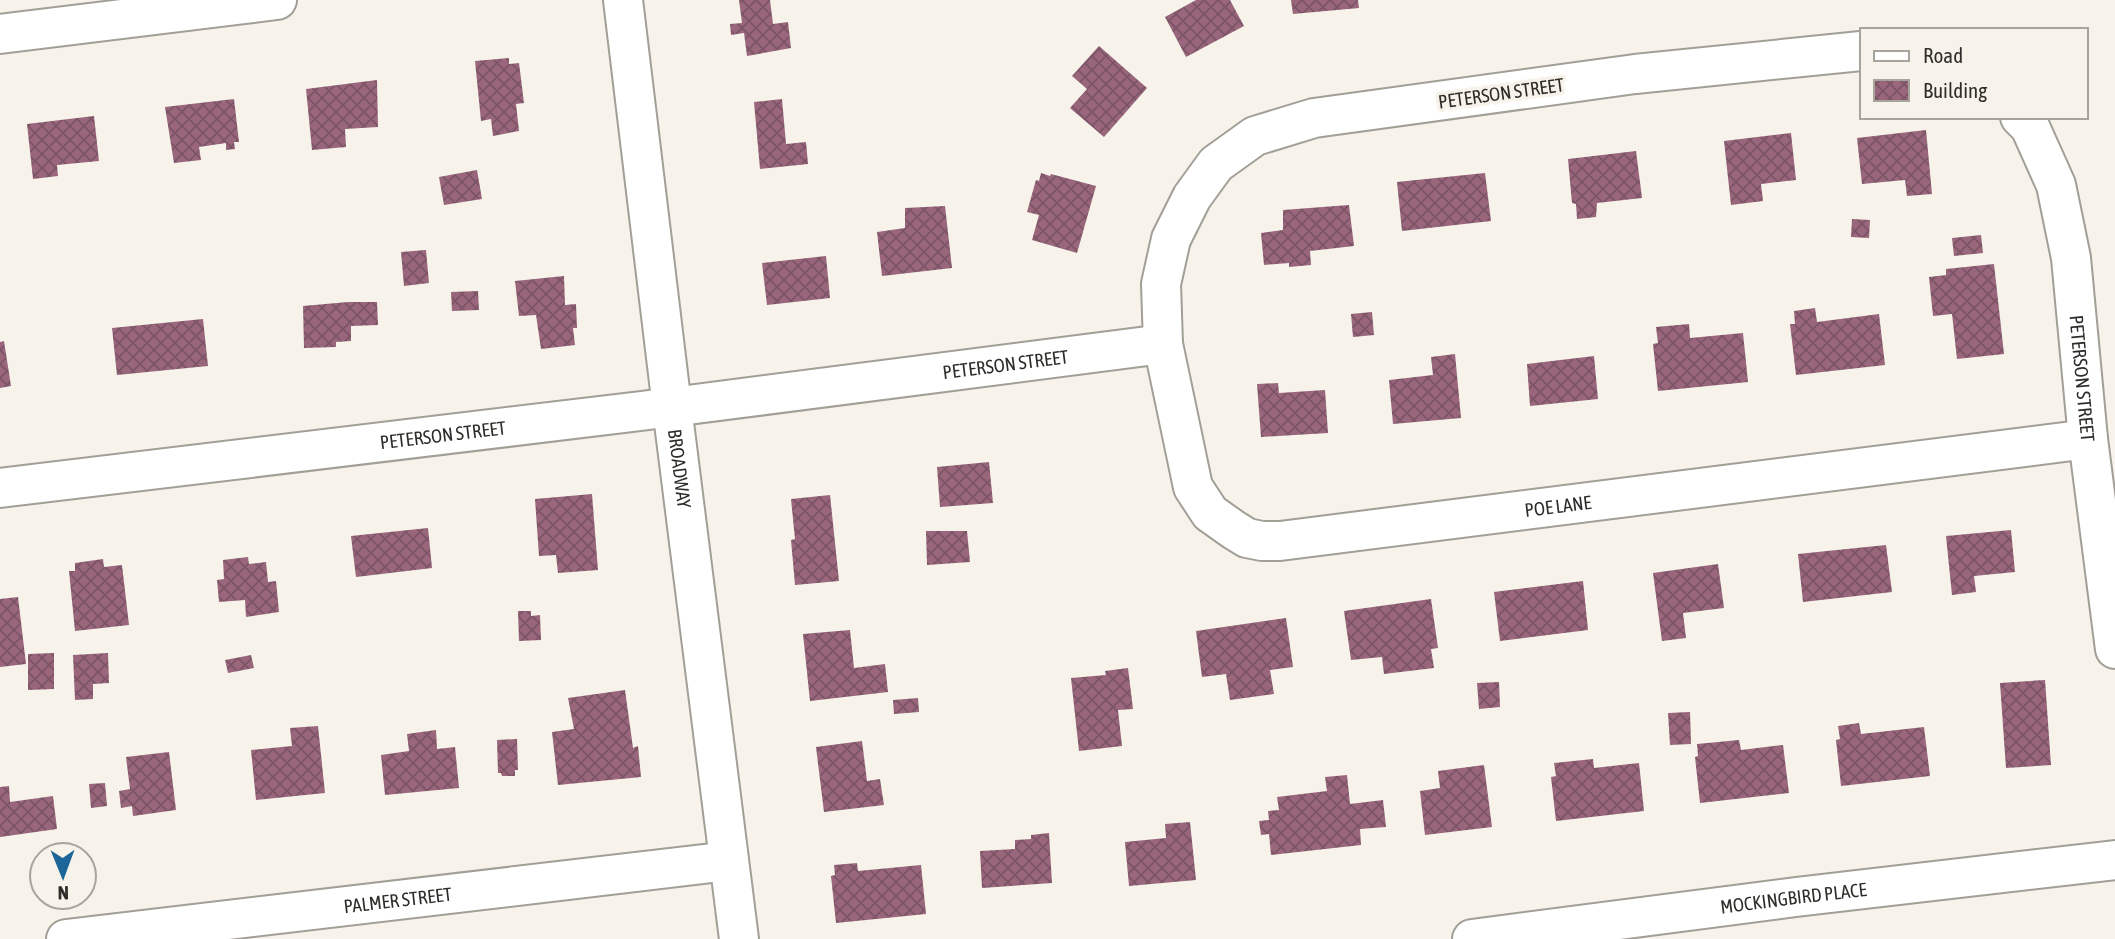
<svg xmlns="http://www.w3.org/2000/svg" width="2115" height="939" font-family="'Asap Condensed',sans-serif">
<defs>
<pattern id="building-cross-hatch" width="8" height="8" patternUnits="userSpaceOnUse" patternTransform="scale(1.75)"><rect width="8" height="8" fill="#99667c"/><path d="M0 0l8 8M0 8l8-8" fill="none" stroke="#7d5466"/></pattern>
</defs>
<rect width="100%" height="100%" fill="#f7f3ea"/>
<g fill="url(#building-cross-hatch)">
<path d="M739,0h31l3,24 15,-2 3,26 -44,8 -3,-23 -13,2 -1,-11 12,-1z"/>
<path d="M1196,0h34l14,26 -58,31 -21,-40z"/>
<path d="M1291,0h67l1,8 -66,6z"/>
<path d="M1099,46l48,42 -43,49 -34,-29 17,-19 -15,-13z"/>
<path d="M509,58v6l10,-1 5,40 -8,1 3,27 -26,5 -2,-17 -10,2 -6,-60z"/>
<path d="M377,80l1,47 -33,2 1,18 -34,3 -6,-61z"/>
<path d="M234,99l5,43h-5l1,7 -9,1v-7l-27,4 2,13 -27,3 -9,-56z"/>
<path d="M782,99l4,45 20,-2 2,22 -48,5 -6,-67z"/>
<path d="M94,116l5,45 -42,4 1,11 -25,3 -6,-55z"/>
<path d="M1926,130l6,64 -25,2 -2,-16 -43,4 -5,-46z"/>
<path d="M1791,133l5,47 -35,4 2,17 -32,4 -7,-64z"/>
<path d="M1636,151l6,47 -45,5 -1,14 -19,2 -1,-15 -4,-1 -4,-44z"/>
<path d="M477,170l5,29 -38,6 -5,-28z"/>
<path d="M1041,173l9,3 1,-2 45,12 -19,67 -45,-13 7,-25 -12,-3 9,-32 3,1z"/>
<path d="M1485,173l6,48 -89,10 -5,-49z"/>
<path d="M1349,205l5,41 -44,5 1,14 -22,2v-4l-25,2 -3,-32 22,-3v-20z"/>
<path d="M945,206l7,62 -70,8 -5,-44 28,-4v-20z"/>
<path d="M1852,219l18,1 -1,18 -18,-1z"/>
<path d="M1981,235l2,18 -29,3 -2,-18z"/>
<path d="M426,250l3,33 -25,3 -3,-34z"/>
<path d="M826,256l4,42 -63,7 -5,-42z"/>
<path d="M1994,264l10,90 -47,5 -5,-45 -19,2 -4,-39 17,-2v-6z"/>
<path d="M564,276l1,29 11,-1 1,24h-4l2,17 -34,4 -5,-34 -17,1 -4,-35z"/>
<path d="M478,291l1,19 -27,1 -1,-19z"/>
<path d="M348,302h29l1,23 -27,1v15l-15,1v5l-32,1 -1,-42z"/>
<path d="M1815,308l2,14 62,-8 6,51 -89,10 -6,-51h5l-1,-13z"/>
<path d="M1372,312l2,23 -21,2 -2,-23z"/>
<path d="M203,319l5,47 -91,9 -5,-47z"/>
<path d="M1689,324l1,14 53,-5 5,49 -90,9 -5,-47 5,-1 -2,-16z"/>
<path d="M4,341l7,45 -11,2v-46z"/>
<path d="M1455,354l6,64 -68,6 -4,-44 44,-5 -2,-18z"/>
<path d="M1594,356l4,43 -68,7 -3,-42z"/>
<path d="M1278,383l1,10 46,-3 3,43 -67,4 -4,-53z"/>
<path d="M989,462l4,41 -53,4 -3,-40z"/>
<path d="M592,494l6,76 -40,3 -2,-18 -17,1 -4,-57z"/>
<path d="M830,495l9,86 -44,4 -4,-45 4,-1 -4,-40z"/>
<path d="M428,528l4,40 -76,9 -5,-41z"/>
<path d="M2011,530l4,42 -41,4 2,16 -24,3 -6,-59z"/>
<path d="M926,531h41l3,31 -43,3z"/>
<path d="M1886,545l6,47 -89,10 -5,-48z"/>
<path d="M248,557l1,7 17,-2 2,20 8,-1 3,31 -33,5 -1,-17 -26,2 -2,-22 7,-1 -1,-19z"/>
<path d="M103,559l1,8 18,-2 7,60 -54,6 -6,-60h6v-8z"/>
<path d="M1718,564l6,44 -41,5 3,25 -24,3 -9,-68z"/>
<path d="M1583,581l5,49 -88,11 -6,-49z"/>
<path d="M18,597l8,67 -26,3v-68z"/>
<path d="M1431,599l7,49 -7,1 3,19 -50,6 -2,-17 -31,3 -7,-49z"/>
<path d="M518,611h13v5l9,-1 1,25 -22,1z"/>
<path d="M1286,618l7,49 -23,3 4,24 -44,6 -4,-26 -24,3 -6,-46z"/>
<path d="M850,630l4,38 31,-4 3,28 -78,9 -7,-67z"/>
<path d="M54,653v36l-26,1v-36z"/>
<path d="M108,653l1,30 -16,1v15l-18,1 -2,-45z"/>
<path d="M251,655l3,13 -26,5 -3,-13z"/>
<path d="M1128,668l5,41 -15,1 4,36 -43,5 -8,-73 35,-3 -1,-4z"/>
<path d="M2045,680l6,85 -45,3 -6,-85z"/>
<path d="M1499,682l1,25 -21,2 -2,-26z"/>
<path d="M625,690l8,58 5,-2 3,31 -83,8 -6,-53 22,-3 -6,-31z"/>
<path d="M918,698l1,14 -25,2 -1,-14z"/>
<path d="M1690,712l1,32 -21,1 -2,-32z"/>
<path d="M1859,723l2,11 63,-7 6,49 -89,10 -5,-46 4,-1 -2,-13z"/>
<path d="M318,726l7,67 -69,7 -5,-50 41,-4 -2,-18z"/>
<path d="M436,730l1,19 18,-2 4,41 -74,7 -4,-40 28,-4 -2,-17z"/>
<path d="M517,739l1,31h-3v6h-13l-1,-3h-3l-1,-33z"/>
<path d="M1739,740l2,10 42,-5 6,48 -89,10 -5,-46 3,-1 -1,-12z"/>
<path d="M862,741l5,40 13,-2 4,26 -60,7 -8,-65z"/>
<path d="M169,752l7,58 -43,6 -1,-10 -11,2 -2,-17 11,-2 -4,-32z"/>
<path d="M1593,759l1,9 45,-5 5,48 -88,10 -5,-44 5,-1 -2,-13z"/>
<path d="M1484,765l8,62 -67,8 -5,-44 20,-3 -2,-17z"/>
<path d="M1347,775l3,29 33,-4 3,27 -26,2 1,16 -90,10 -2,-21 -8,1 -2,-14 10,-1 -1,-9 11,-1 -2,-13 50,-6 -2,-14z"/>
<path d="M105,783l2,23 -16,2 -2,-24z"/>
<path d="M9,786l1,16 43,-6 4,33 -57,8v-50z"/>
<path d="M1190,822l6,58 -67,6 -4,-44 41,-4 -1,-14z"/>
<path d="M1049,833l3,50 -70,5 -2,-37 35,-2v-9l16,-1v-4z"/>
<path d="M857,863l1,8 63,-6 5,49 -90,9 -5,-47 4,-1 -1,-10z"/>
</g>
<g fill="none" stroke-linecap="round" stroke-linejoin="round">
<g stroke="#a29f96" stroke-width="42">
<g id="street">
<path d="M0,34l277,-34"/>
<path id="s1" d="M1861,51l-226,23 -321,44 -59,18 -39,28 -24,33 -21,42 -10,45 2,60 30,143 17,26 24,17 13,8 15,3h18l808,-102"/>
<path id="s2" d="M2020,117l10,10 26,58 15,73 17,181 27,210"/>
<path id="s3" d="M0,488l641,-77 522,-67"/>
<path id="s4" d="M66,939l663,-78"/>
<path id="s5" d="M1472,939l324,-42 319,-37"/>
</g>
</g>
<g stroke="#a29f96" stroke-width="42">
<g id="secondary">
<path id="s6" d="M623,0l49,407 67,532"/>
</g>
</g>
<use href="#street" stroke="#fff" stroke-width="38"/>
<use href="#secondary" stroke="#fff" stroke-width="38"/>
</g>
<g text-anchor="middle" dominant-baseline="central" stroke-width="7" stroke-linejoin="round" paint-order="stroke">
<g font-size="19" fill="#2e2d29" stroke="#f7f3ea">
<text transform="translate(1501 93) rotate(-8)">PETERSON STREET</text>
<text stroke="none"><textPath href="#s3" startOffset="1013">PETERSON STREET</textPath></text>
<text stroke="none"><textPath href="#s2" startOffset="273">PETERSON STREET</textPath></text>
<text stroke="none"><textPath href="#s3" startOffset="446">PETERSON STREET</textPath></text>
<text stroke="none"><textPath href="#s6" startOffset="472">BROADWAY</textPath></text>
<text stroke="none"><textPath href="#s1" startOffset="1390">POE LANE</textPath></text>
<text stroke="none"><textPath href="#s5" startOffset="324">MOCKINGBIRD PLACE</textPath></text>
<text stroke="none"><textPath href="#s4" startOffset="334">PALMER STREET</textPath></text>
</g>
</g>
<rect x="1860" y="28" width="228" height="91" fill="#f7f3ea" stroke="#a7a49d" stroke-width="2"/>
<rect x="1874" y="51" width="35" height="10" fill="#ffffff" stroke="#a7a49d" stroke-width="2"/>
<text x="1923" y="63" font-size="21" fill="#2e2d29">Road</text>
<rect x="1874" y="80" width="35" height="21" fill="url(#building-cross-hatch)" stroke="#a7a49d" stroke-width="2"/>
<text x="1923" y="98" font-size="21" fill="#2e2d29">Building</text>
<g transform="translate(63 876) rotate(179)"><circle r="33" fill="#f7f3ea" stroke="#a7a49d" stroke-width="2"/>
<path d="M0-5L12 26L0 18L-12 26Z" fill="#1b6598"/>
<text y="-10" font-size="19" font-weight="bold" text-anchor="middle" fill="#2e2d29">N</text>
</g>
</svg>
